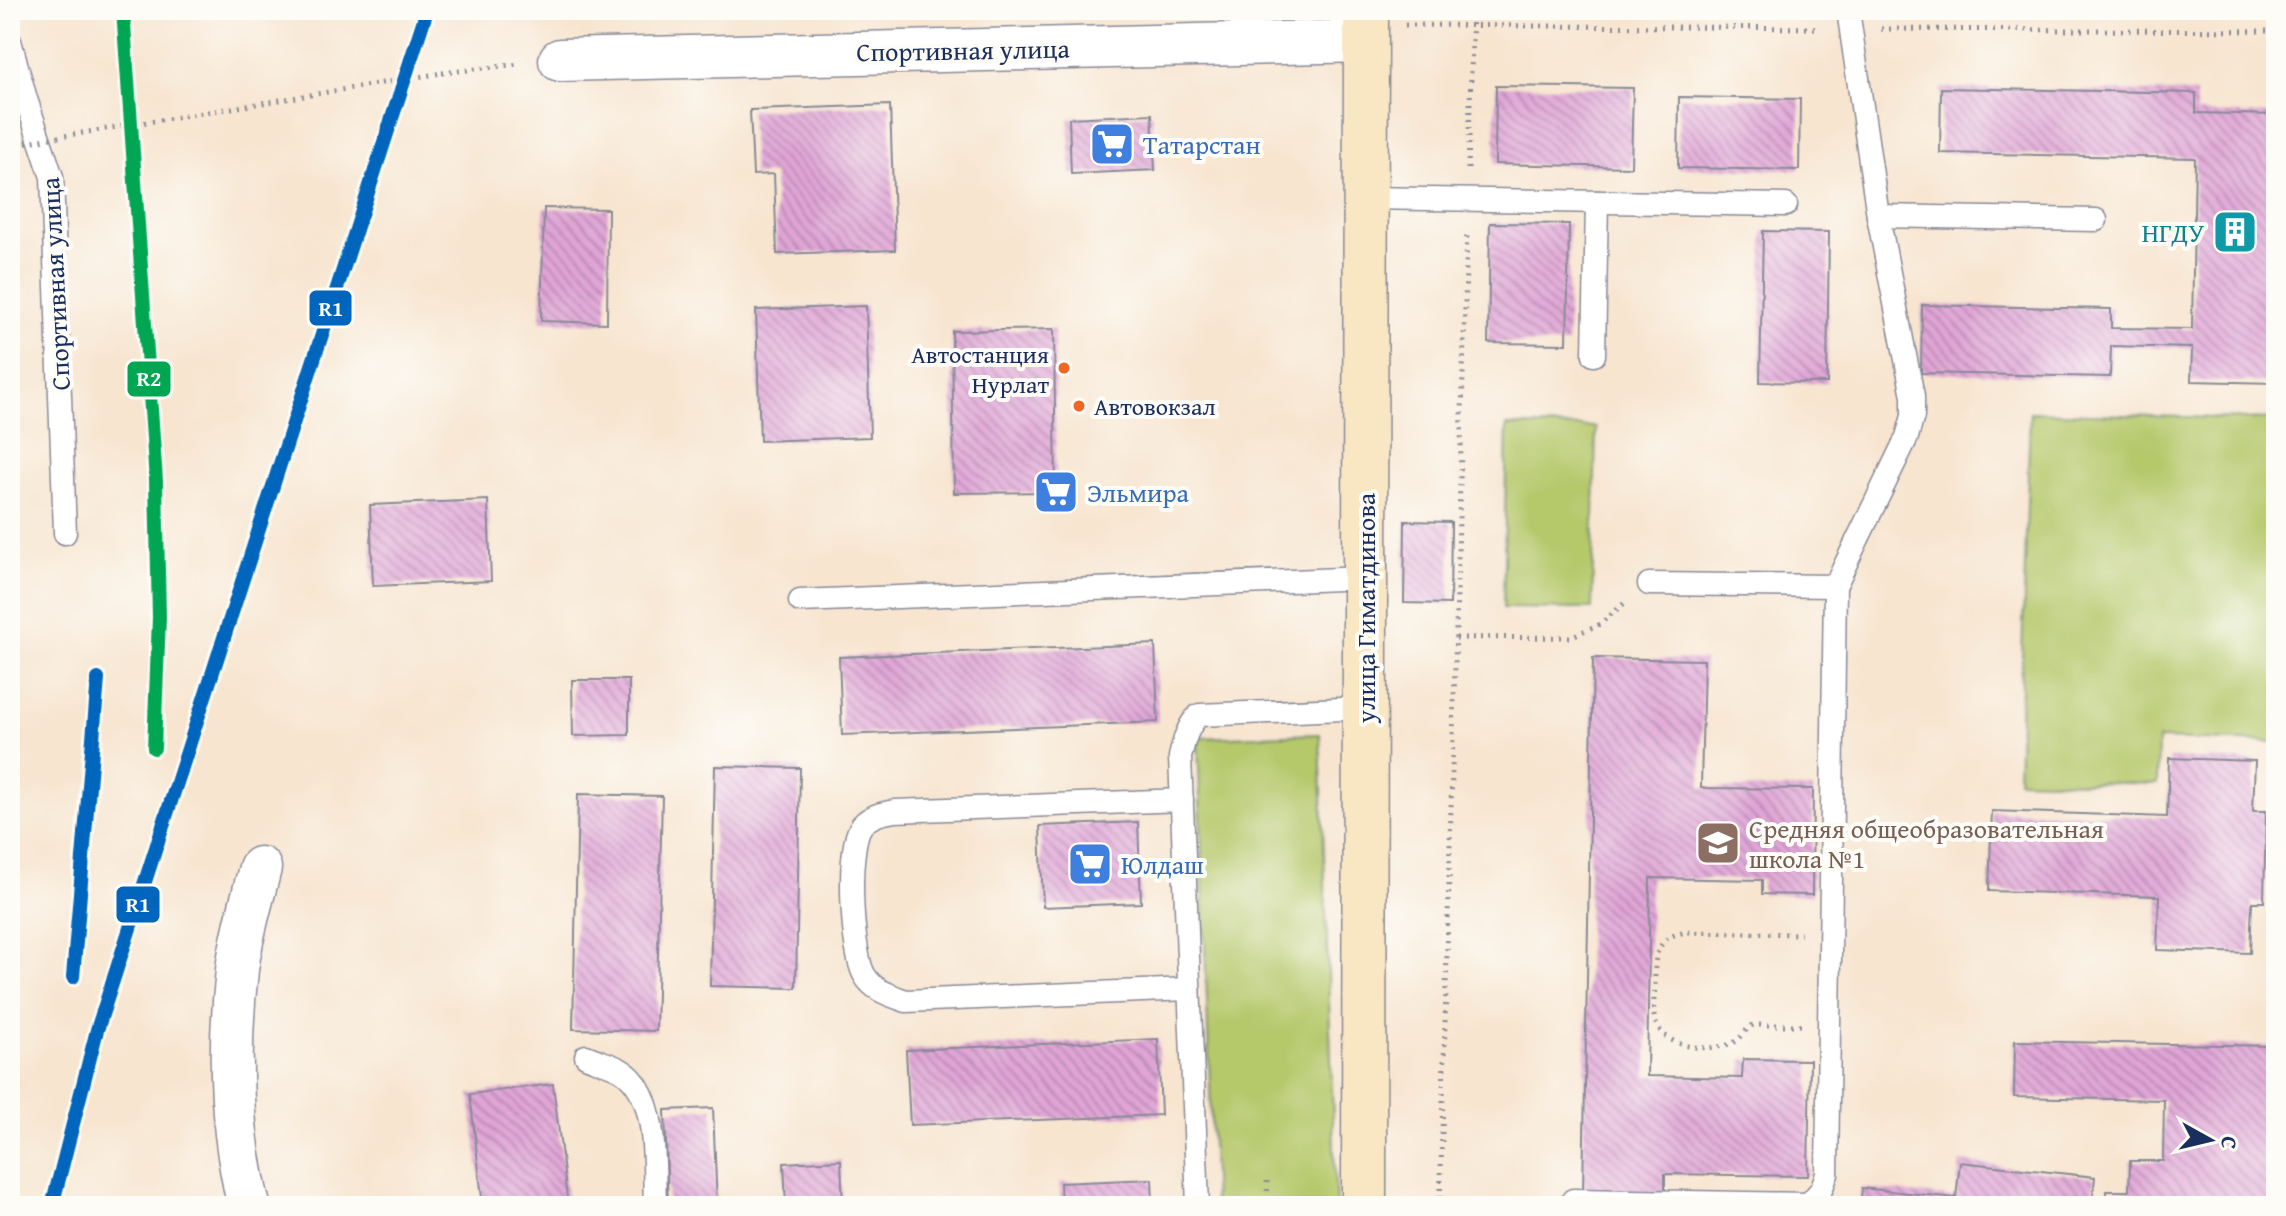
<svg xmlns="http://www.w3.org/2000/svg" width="2286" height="1216" font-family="'Gentium Book Plus',serif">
<defs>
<pattern id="building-back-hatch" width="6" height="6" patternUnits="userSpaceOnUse" patternTransform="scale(2)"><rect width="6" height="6" fill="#e0a5d6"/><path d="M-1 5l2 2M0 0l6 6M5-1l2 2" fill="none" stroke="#b587b1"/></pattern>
</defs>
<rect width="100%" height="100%" fill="#fdfcf7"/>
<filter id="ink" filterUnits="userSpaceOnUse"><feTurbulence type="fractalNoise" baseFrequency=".0125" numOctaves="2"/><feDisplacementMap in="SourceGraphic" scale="16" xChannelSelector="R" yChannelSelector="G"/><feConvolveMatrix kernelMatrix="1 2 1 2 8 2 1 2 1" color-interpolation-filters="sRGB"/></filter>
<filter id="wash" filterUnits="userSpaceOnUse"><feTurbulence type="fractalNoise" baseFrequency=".006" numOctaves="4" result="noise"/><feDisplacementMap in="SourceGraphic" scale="32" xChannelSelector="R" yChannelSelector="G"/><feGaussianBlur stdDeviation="1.8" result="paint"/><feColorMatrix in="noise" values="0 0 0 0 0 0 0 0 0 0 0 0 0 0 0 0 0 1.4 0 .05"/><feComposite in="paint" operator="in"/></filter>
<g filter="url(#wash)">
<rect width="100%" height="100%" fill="#f7e5d0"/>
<g fill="#b5c86b" stroke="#687c64" stroke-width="2">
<path d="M2030,412l246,8v322l-118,-3 -1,45 -139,-4z"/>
<path d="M1507,426l89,1 -4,182 -89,-1z"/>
<path d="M1320,734l16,472h-122l-16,-468z"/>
</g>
<g id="blocks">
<g fill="url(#building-back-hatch)">
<path d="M1496,86l137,2 -2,79 -136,-3z"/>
<path d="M1941,88l255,5v20l80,2v268l-85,-2 1,-33 -81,-2 -1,31 -189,-4 1,-68 189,4v19l81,1 3,-171 -255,-5z"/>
<path d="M1679,97l121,2 -1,71 -121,-2z"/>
<path d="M890,105l5,145 -118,4 -3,-80 -21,1 -3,-65z"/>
<path d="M1152,114l3,56 -84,4 -2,-56z"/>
<path d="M544,208l64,1 -1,114 -66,-2z"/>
<path d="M1490,223l79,1 -2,120 -79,-1z"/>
<path d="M1763,231l66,1 -2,151 -67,-1z"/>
<path d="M866,306l4,131 -110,4 -4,-131z"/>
<path d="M1054,329l2,163 -102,1 -2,-162z"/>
<path d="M488,500l3,81 -118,5 -3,-81z"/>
<path d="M1405,521l46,1 -1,82 -46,-1z"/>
<path d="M1155,644l3,78 -316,13 -3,-78z"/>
<path d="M1593,658l111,2 -3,128 112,1 -1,106 -50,-1v-14l-112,-2 -3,198 95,2 1,-19 67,1 -2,116 -143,-2v19l-82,-1z"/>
<path d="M572,680h57v55l-56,1z"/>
<path d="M2169,758l86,3 -2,50h13l-2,91h-12l-2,51 -93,-3 2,-54 -170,-5 3,-80 175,6z"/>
<path d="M715,766l85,2 -4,220 -86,-2z"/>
<path d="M578,794l84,2 -6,235 -83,-2z"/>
<path d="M1138,822l3,81 -98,4 -3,-81z"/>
<path d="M1158,1039l3,76 -251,10 -4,-75z"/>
<path d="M2015,1041l261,5v160h-169v-15h22l1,-30h33l1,-61 -150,-3z"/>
<path d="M553,1084l15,122h-85l-13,-112z"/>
<path d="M713,1108l4,98h-49l-3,-96z"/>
<path d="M841,1160l2,46h-57l-2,-43z"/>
<path d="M1960,1162l135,15 -3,29h-232l2,-18 94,10z"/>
<path d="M1152,1179l1,27h-92l-1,-23z"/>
</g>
</g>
</g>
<g filter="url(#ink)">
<use href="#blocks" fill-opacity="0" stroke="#898a97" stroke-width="2"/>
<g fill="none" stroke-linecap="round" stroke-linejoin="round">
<g stroke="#898a97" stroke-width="25">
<g id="service">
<path d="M10,41l16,58 26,78 13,356"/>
<path d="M1365,198l421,7"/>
<path d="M1878,216l218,4"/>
<path d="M1594,355l3,-153"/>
<path d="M1649,584l186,2"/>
<path d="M800,601l564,-23"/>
<path d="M1182,800l-287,11c-12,2 -24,4 -33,14 -16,20 -11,130 3,151 9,15 25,19 41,25l283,-12"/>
<path d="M586,1056c11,5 25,8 35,14 39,23 32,97 34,136"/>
<path d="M1573,1200l236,4 12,-14 6,-16 8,-588 72,-149 6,-21v-20l-35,-180 -30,-206"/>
<path d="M1198,1206l-18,-449c4,-16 7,-31 19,-42l166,-7"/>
</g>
</g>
<g stroke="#898a97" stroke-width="45">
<g id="minor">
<path d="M560,60l805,-19"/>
<path d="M249,1206c-19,-77 -21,-158 -12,-236 4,-34 15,-69 23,-102"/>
</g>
</g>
<g stroke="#898a97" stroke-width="47">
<path id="secondary" d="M1364,1206l2,-1196"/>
</g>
<g stroke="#898a97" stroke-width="5" stroke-dasharray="2 6" stroke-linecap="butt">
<path d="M1405,25l414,3"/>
<path d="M1881,29l395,2"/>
<path d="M442,73l77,-9"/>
<path d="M1468,169l5,-159"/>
<path d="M1456,638l114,-1 30,-13 27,-23"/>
<path d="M1801,1025h-48c-9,5 -12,16 -23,19 -23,8 -68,4 -75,-24 -3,-11 0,-26 0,-37 0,-14 -2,-30 9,-41 6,-7 14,-8 22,-10l115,2"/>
<path d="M1267,1181l1,25"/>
<path d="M1440,1206l27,-975"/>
</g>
<use href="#service" stroke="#fff" stroke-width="22"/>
<use href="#minor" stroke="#fff" stroke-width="42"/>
<use href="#secondary" stroke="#f9e7c3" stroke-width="44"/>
<path stroke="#898a97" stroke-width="5" stroke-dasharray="2 6" stroke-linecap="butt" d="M10,145l432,-72"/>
<g stroke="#fdfcf7" stroke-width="20">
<g id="rail-1">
<path d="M73,977l25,-298"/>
<path d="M52,1206l45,-176 330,-1020"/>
</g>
</g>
<g stroke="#fdfcf7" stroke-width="20">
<path id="rail-2" d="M123,10l33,471 3,136 -5,131"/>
</g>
<use href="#rail-1" stroke="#0065bd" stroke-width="14"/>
<use href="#rail-2" stroke="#00a651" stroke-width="14"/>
</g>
</g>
<defs>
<g id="supermarket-square" transform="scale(2.3)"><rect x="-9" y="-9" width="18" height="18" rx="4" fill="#3f7fe0" stroke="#fdfcf7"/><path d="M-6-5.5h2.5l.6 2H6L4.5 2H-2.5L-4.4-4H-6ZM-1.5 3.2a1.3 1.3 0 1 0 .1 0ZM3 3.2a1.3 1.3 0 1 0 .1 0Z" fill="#fff"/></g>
<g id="building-square" transform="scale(2.3)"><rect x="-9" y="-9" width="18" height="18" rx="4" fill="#0f9aa8" stroke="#fdfcf7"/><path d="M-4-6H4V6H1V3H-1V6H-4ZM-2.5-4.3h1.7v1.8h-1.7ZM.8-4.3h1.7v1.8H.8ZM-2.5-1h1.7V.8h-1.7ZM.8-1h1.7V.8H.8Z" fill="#fff"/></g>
<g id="school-square" transform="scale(2.3)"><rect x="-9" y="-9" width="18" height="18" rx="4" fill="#8d6e63" stroke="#fdfcf7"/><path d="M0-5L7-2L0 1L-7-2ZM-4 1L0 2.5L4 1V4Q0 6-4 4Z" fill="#fff"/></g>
</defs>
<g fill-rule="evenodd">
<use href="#supermarket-square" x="1112" y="144"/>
<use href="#building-square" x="2235" y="232"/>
<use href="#supermarket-square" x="1056" y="492"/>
<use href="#school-square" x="1718" y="843"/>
<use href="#supermarket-square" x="1090" y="864"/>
</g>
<g fill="#f26522" stroke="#fdfcf7" stroke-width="3">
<circle cx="1064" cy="368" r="7"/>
<circle cx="1079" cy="406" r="7"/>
</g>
<g text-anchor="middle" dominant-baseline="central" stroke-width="8" stroke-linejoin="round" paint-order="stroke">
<g font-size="24" fill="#1b2f5e" stroke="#fdfcf7" text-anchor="end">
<text x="1049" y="354">Автостанция<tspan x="1049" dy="30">Нурлат</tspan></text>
<text x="1094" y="406" text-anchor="start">Автовокзал</text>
</g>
<g font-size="26" fill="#1b2f5e" stroke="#fdfcf7">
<text transform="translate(963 50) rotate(-1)">Спортивная улица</text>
<text transform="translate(55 284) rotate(-93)">Спортивная улица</text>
<text transform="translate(1365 608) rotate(-90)">улица Гиматдинова</text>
</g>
<g font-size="26" fill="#366cbe" stroke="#fdfcf7" text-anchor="start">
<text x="1143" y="144">Татарстан</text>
<text x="1087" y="492">Эльмира</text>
<text x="1121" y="864">Юлдаш</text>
</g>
<g font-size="26" fill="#0d838f" stroke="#fdfcf7" text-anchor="end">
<text x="2204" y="232">НГДУ</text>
</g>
<g font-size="26" fill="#785e54" stroke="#fdfcf7" text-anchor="start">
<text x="1749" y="828">Средняя общеобразовательная<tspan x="1749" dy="30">школа №1</tspan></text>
</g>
</g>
<g stroke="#fdfcf7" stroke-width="3">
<rect x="308" y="289" width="45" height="38" rx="8" fill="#0065bd"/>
<rect x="126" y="360" width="46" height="38" rx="8" fill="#00a651"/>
<rect x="115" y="885" width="46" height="39" rx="8" fill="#0065bd"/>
</g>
<g font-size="22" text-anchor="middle" font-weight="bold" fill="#fff">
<text x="331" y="316">R1</text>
<text x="149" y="386">R2</text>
<text x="138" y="912">R1</text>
</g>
<rect width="2286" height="1216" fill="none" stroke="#fdfcf7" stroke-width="40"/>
<g transform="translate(2210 1140) rotate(98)" stroke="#fdfcf7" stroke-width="6" paint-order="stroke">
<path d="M0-6L14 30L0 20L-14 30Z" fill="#1b2f5e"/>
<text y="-12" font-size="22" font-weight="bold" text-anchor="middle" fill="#1b2f5e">С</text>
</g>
</svg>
